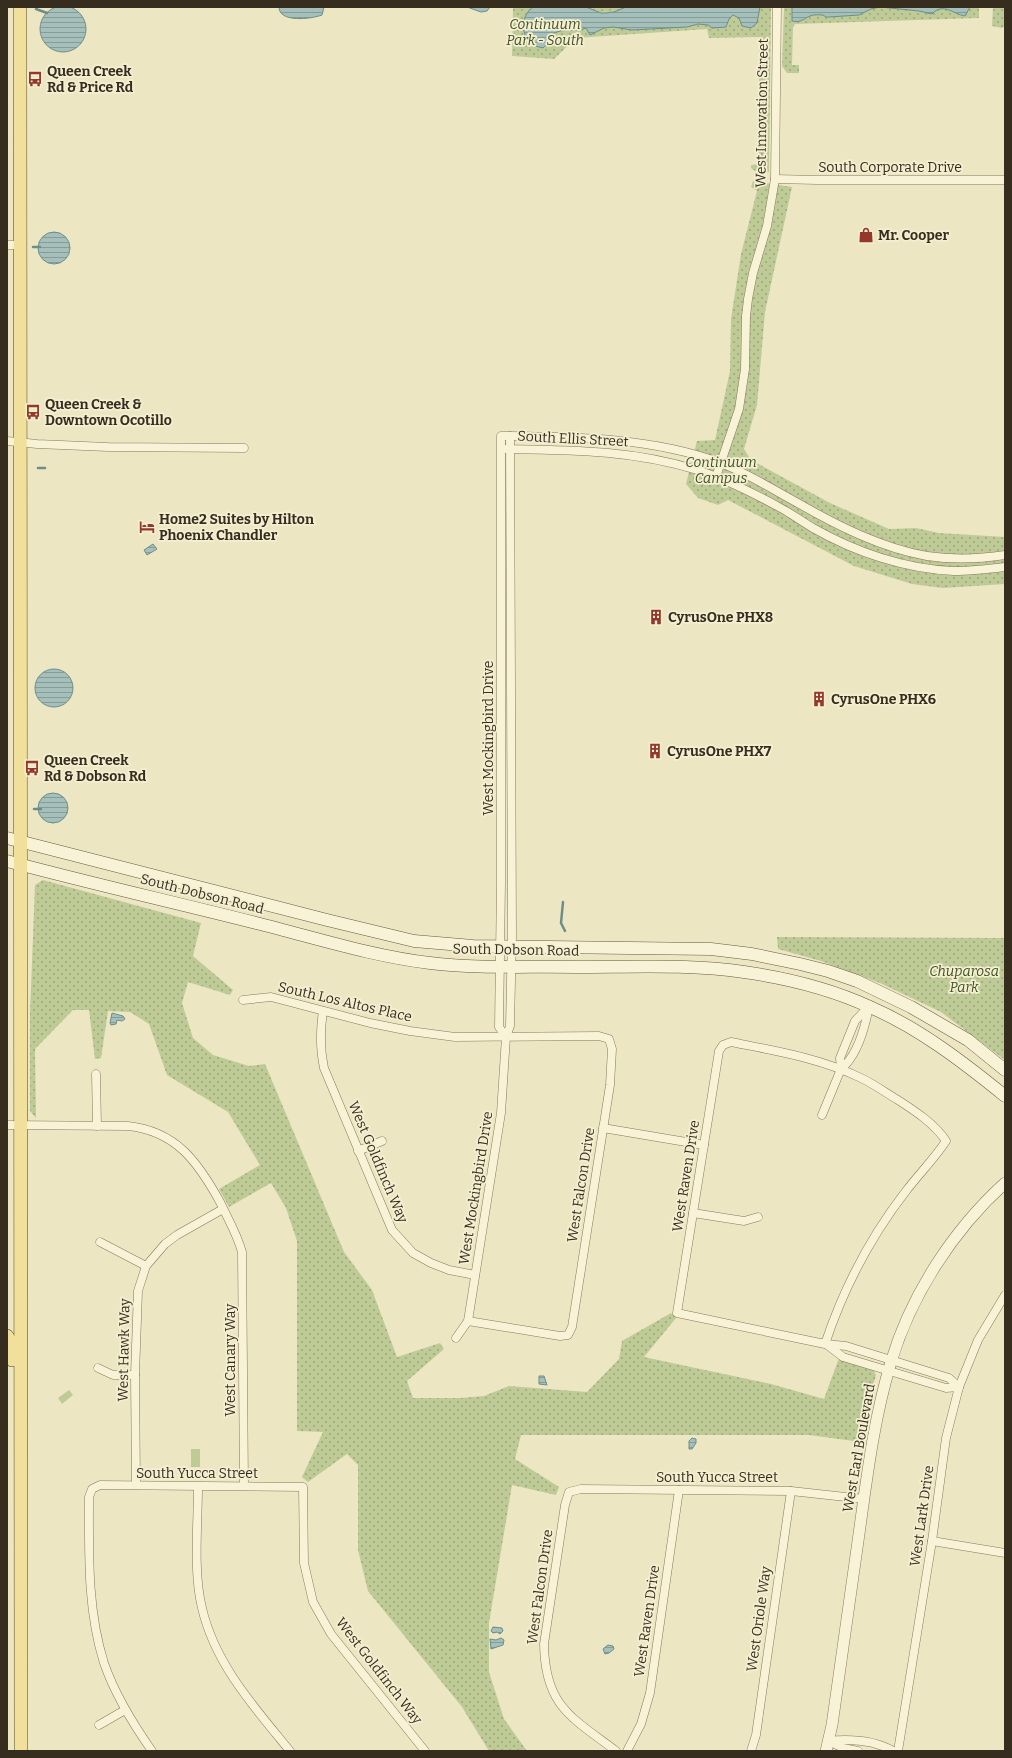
<svg xmlns="http://www.w3.org/2000/svg" width="1012" height="1758" font-family="Bitter,serif">
<defs>
<pattern id="green-dots" width="8" height="8" patternUnits="userSpaceOnUse"><rect width="8" height="8" fill="#becb97"/><path d="M2 2h.1M6 6h.1" fill="none" stroke="#9ba57b" stroke-width="1.8" stroke-linecap="round"/></pattern>
<pattern id="water-rules" width="6" height="5" patternUnits="userSpaceOnUse"><rect width="6" height="5" fill="#a5c0bb"/><path d="M0 2.5h6" fill="none" stroke="#879c97"/></pattern>
</defs>
<rect width="100%" height="100%" fill="#ede6c3"/>
<g fill="url(#green-dots)">
<path d="M513,7h258l-2,165 -14,-1 -4,-3v-3l8,-1v-127l-50,1 -2,-9 -131,9 -22,21 -42,-3z"/>
<path d="M784,7h195v11l-184,6 -2,3 -1,38h7v8h-12l-5,-7z"/>
<path d="M993,7h12v19l-3,2 -10,-2z"/>
<path d="M753,181l39,6 -27,125 -8,93 -13,44 7,11 79,43 59,26 27,-1 23,5 66,4v47l-62,4 -31,-4 -58,-18 -126,-66 -10,5 -20,-7 -12,-14 11,-43 18,-1 15,-69 1,-52 10,-65 16,-63 -6,-4z"/>
<path d="M43,880l158,43 -8,33 40,34 -3,5 -42,-13 -6,21 11,35 20,17 36,11 16,-2 79,188 28,38 25,67 43,-14 4,6 -37,32 6,17h48l23,-2 25,-10 78,6 32,-33 3,-18 49,-28 5,5 -32,39 127,27 53,15 15,-41 34,11 3,6 -13,45 -2,22 -52,-7h-288l-6,24 44,28 -3,8 -44,-10 -23,138v49l15,47 23,32h-38l-27,-44 -94,-116 -10,-41v-85l-11,-11 -39,28 -6,-5 21,-45 -26,-1v-190l-11,-33 -15,-25 -42,24 -10,-18 41,-24 -32,-53 -61,-37 -18,-51 -19,-12 -22,-1 -7,47 -6,1 -6,-49h-16l-38,39 1,69 -6,-7v-98l5,-128z"/>
<path d="M777,937l228,1v122l-64,-48 -61,-29 -59,-22 -43,-12z"/>
</g>
<g fill="#becb97">
<path d="M69,1390l4,5 -11,9 -4,-6z"/>
<rect x="191" y="1449" width="9" height="18"/>
</g>
<g fill="url(#water-rules)" stroke="#6c8e8a">
<circle cx="63" cy="29" r="23"/>
<path d="M279,7h45l-2,8c-11,4 -43,8 -43,-8z"/>
<path d="M467,7h23l-3,4 -6,1z"/>
<path d="M533,7h53l15,6h5l8,-1 12,-5h134l-3,16 -6,5 -9,-2 -3,-8 -6,-3 -4,4 -3,8 -14,1 -4,-3 -10,-1 -11,3 -55,3 -19,-3 -9,1 -14,7 -4,-7c-12,5 -22,-1 -33,6l-4,8 -6,6c-2,-1 -7,-1 -9,-3 -14,-8 -14,-29 -1,-38z"/>
<path d="M792,7h178l-5,9c-12,-2 -22,-14 -33,-2l-13,-3 -39,-4 -9,2 -12,6 -30,2h-3l-3,-2c-4,0 -8,-1 -13,1 -7,3 -9,7 -18,5z"/>
<circle cx="54" cy="248" r="16"/>
<path d="M153,544l4,5 -10,6 -3,-5z"/>
<circle cx="54" cy="688" r="19"/>
<circle cx="53" cy="808" r="15"/>
<path d="M112,1013l11,3 2,3 -3,2 -5,-1 -1,4 -5,1 -1,-2z"/>
<path d="M539,1376h5l3,9 -8,-1z"/>
<path d="M692,1438l4,1v4l-4,6h-3v-8z"/>
<path d="M493,1627l9,1 1,3 -3,3 -3,-2 -4,1 -2,-2z"/>
<path d="M501,1638l3,2 -1,5 -12,4 -1,-10 6,1z"/>
<path d="M608,1645l5,1 1,3 -5,4 -4,1 -2,-5z"/>
</g>
<g fill="none" stroke-linecap="round" stroke-linejoin="round">
<g stroke="#6c8e8a" stroke-width="2.5">
<path d="M36,9l11,4"/>
<path d="M33,247h7"/>
<path d="M38,468h7"/>
<path d="M34,809h7"/>
<path d="M563,902l-2,21 4,8"/>
</g>
<g stroke="#87785a" stroke-width="9">
<g id="minor">
<path d="M775,179l42,1h188"/>
<path d="M7,245h13"/>
<path d="M7,441l30,3 71,3 136,1"/>
<path d="M506,449c65,1 127,1 191,21 26,8 56,23 80,36 12,6 24,15 36,22 42,24 92,41 141,43 17,0 34,-2 51,-4"/>
<path d="M716,477l23,-68 6,-40 1,-53 2,-17 5,-26 14,-47 8,-47 2,-172"/>
<path d="M243,1000l28,-3 99,26 40,8 45,6 144,-1 10,3 3,10 -2,36 -38,242 -4,8 -8,1 -92,-15"/>
<path d="M323,1011c-3,20 -3,38 1,57l68,162 21,23 18,10 18,7 26,5"/>
<path d="M506,1037l-7,-10 2,-144v-447c73,1 150,1 220,27 26,10 51,26 75,39 40,23 85,46 131,54 26,4 52,3 78,-1"/>
<path d="M841,1069c17,-14 24,-41 28,-63"/>
<path d="M96,1074l1,52"/>
<path d="M822,1115l19,-46 -1,-11 15,-37 14,-15"/>
<path d="M7,1125l121,1c48,5 70,36 92,76 8,17 17,32 22,50l2,234"/>
<path d="M603,1128l101,17"/>
<path d="M358,1151l24,-10"/>
<path d="M693,1213l51,8 14,-4"/>
<path d="M100,1242l46,24"/>
<path d="M456,1338l12,-17 33,-208 5,-76 4,-11 2,-91 -2,-499"/>
<path d="M825,1344c18,-54 46,-108 81,-153 13,-17 28,-32 40,-50 -11,-17 -31,-30 -48,-41 -12,-7 -24,-16 -37,-22 -41,-20 -85,-27 -130,-36l-8,3 -4,6 -42,262 148,31 21,2 103,32 10,9"/>
<path d="M826,1344l17,13 103,31 13,-1"/>
<path d="M98,1368l15,7h22"/>
<path d="M136,1485l-1,-110 3,-84 8,-25 19,-22 12,-9 46,-26"/>
<path d="M198,1487c0,37 -5,85 4,121 13,56 52,99 88,143"/>
<path d="M932,1541l73,12"/>
<path d="M99,1725l26,-15"/>
<path d="M828,1741c20,-2 46,-1 65,10"/>
<path d="M828,1741l15,7 15,3"/>
<path d="M152,1751c-19,-27 -37,-56 -48,-88 -17,-54 -15,-110 -15,-166l3,-8 8,-4 203,2 1,76 9,39 18,32 94,117"/>
<path d="M616,1751c-45,-34 -71,-45 -72,-107l21,-139 4,-13 12,-3 210,2 73,8"/>
<path d="M627,1751l14,-27 9,-31 29,-203"/>
<path d="M751,1751l5,-16 35,-244"/>
<path d="M898,1751l34,-210 14,-103 13,-51 19,-47 27,-45"/>
</g>
</g>
<g stroke="#87785a" stroke-width="12">
<path id="tertiary" d="M826,1751l6,-26c9,-64 18,-127 27,-191 8,-58 15,-116 32,-172 20,-67 62,-132 114,-179"/>
</g>
<g stroke="#68593d" stroke-width="13">
<g id="secondary">
<path d="M7,838l320,82 87,21 59,5 238,3 41,5 48,10 28,7 29,10 54,26 57,33 37,30"/>
<path d="M7,861c82,22 166,41 249,62 57,14 115,33 174,40 48,6 98,3 146,4 56,0 113,-3 168,5 42,6 87,17 126,35 49,21 93,55 135,89"/>
</g>
</g>
<g stroke="#54452e" stroke-width="14">
<g id="primary">
<path d="M20,7l1,1744"/>
<path d="M7,1336l5,9v15"/>
</g>
</g>
<use href="#minor" stroke="#f8f2d6" stroke-width="8"/>
<use href="#tertiary" stroke="#f8f2d6" stroke-width="11"/>
<use href="#secondary" stroke="#f8f2d6" stroke-width="12"/>
<use href="#primary" stroke="#f0e09b" stroke-width="13"/>
</g>
<defs>
<g id="bus-bare" transform="scale(1.2)"><path d="M-5-6H5V4H4V6H2V4H-2V6H-4V4H-5ZM-3.5-4V0h7V-4ZM-3.5 1.2v1.5H-2V1.2ZM2 1.2v1.5H3.5V1.2Z" fill="#94382b" stroke="#f5efd2" stroke-width="2.5" paint-order="stroke"/></g>
<g id="shop-bare" transform="scale(1.2)"><path d="M-5-2.5h2.3a2.7 3.5 0 0 1 5.4 0H5L5.5 6h-11ZM-1.5-2.5h3a1.5 2.3 0 0 0-3 0Z" fill="#94382b" stroke="#f5efd2" stroke-width="2.5" paint-order="stroke"/></g>
<g id="hotel-bare" transform="scale(1.2)"><path d="M-6-4.5h1.5V1H6V5H4.5V3h-9V5H-6ZM-4 0a1.8 1.8 0 1 1 3.6 0ZM.5 0V-2.5h3Q6-2.5 6 0Z" fill="#94382b" stroke="#f5efd2" stroke-width="2.5" paint-order="stroke"/></g>
<g id="building-bare" transform="scale(1.2)"><path d="M-4-6H4V6H1V3H-1V6H-4ZM-2.5-4.3h1.7v1.8h-1.7ZM.8-4.3h1.7v1.8H.8ZM-2.5-1h1.7V.8h-1.7ZM.8-1h1.7V.8H.8Z" fill="#94382b" stroke="#f5efd2" stroke-width="2.5" paint-order="stroke"/></g>
</defs>
<g fill-rule="evenodd">
<use href="#bus-bare" x="35" y="79"/>
<use href="#shop-bare" x="866" y="235"/>
<use href="#bus-bare" x="33" y="412"/>
<use href="#hotel-bare" x="147" y="527"/>
<use href="#building-bare" x="656" y="617"/>
<use href="#building-bare" x="819" y="699"/>
<use href="#building-bare" x="655" y="751"/>
<use href="#bus-bare" x="32" y="768"/>
</g>
<g text-anchor="middle" dominant-baseline="central" stroke-width="3.5" stroke-linejoin="round" paint-order="stroke">
<g font-size="14" font-style="italic" fill="#415325" stroke="#f5efd2">
<text x="545" y="24">Continuum<tspan x="545" dy="16">Park - South</tspan></text>
<text x="721" y="462">Continuum<tspan x="721" dy="16">Campus</tspan></text>
<text x="964" y="971">Chuparosa<tspan x="964" dy="16">Park</tspan></text>
</g>
<g font-size="14" font-weight="bold" fill="#372d1e" stroke="#f5efd2" text-anchor="start">
<text x="47" y="71">Queen Creek<tspan x="47" dy="16">Rd &amp; Price Rd</tspan></text>
<text x="878" y="235">Mr. Cooper</text>
<text x="45" y="404">Queen Creek &amp;<tspan x="45" dy="16">Downtown Ocotillo</tspan></text>
<text x="159" y="519">Home2 Suites by Hilton<tspan x="159" dy="16">Phoenix Chandler</tspan></text>
<text x="668" y="617">CyrusOne PHX8</text>
<text x="831" y="699">CyrusOne PHX6</text>
<text x="667" y="751">CyrusOne PHX7</text>
<text x="44" y="760">Queen Creek<tspan x="44" dy="16">Rd &amp; Dobson Rd</tspan></text>
</g>
<g font-size="14" fill="#372d1e" stroke="#f5efd2">
<text transform="translate(762 113) rotate(-89)">West Innovation Street</text>
<text x="890" y="167">South Corporate Drive</text>
<text transform="translate(573 439) rotate(3)">South Ellis Street</text>
<text transform="translate(488 738) rotate(-90)">West Mockingbird Drive</text>
<text transform="translate(202 894) rotate(14)">South Dobson Road</text>
<text transform="translate(516 950) rotate(1)">South Dobson Road</text>
<text transform="translate(345 1002) rotate(13)">South Los Altos Place</text>
<text transform="translate(378 1162) rotate(67)">West Goldfinch Way</text>
<text transform="translate(686 1176) rotate(-81)">West Raven Drive</text>
<text transform="translate(581 1185) rotate(-81)">West Falcon Drive</text>
<text transform="translate(476 1188) rotate(-81)">West Mockingbird Drive</text>
<text transform="translate(124 1350) rotate(-89)">West Hawk Way</text>
<text transform="translate(230 1360) rotate(-90)">West Canary Way</text>
<text transform="translate(859 1448) rotate(-80)">West Earl Boulevard</text>
<text x="197" y="1473">South Yucca Street</text>
<text x="717" y="1477">South Yucca Street</text>
<text transform="translate(922 1516) rotate(-82)">West Lark Drive</text>
<text transform="translate(540 1587) rotate(-82)">West Falcon Drive</text>
<text transform="translate(759 1619) rotate(-82)">West Oriole Way</text>
<text transform="translate(647 1621) rotate(-82)">West Raven Drive</text>
<text transform="translate(379 1671) rotate(52)">West Goldfinch Way</text>
</g>
</g>
<rect width="1012" height="1758" fill="none" stroke="#372d1e" stroke-width="16"/>
</svg>
